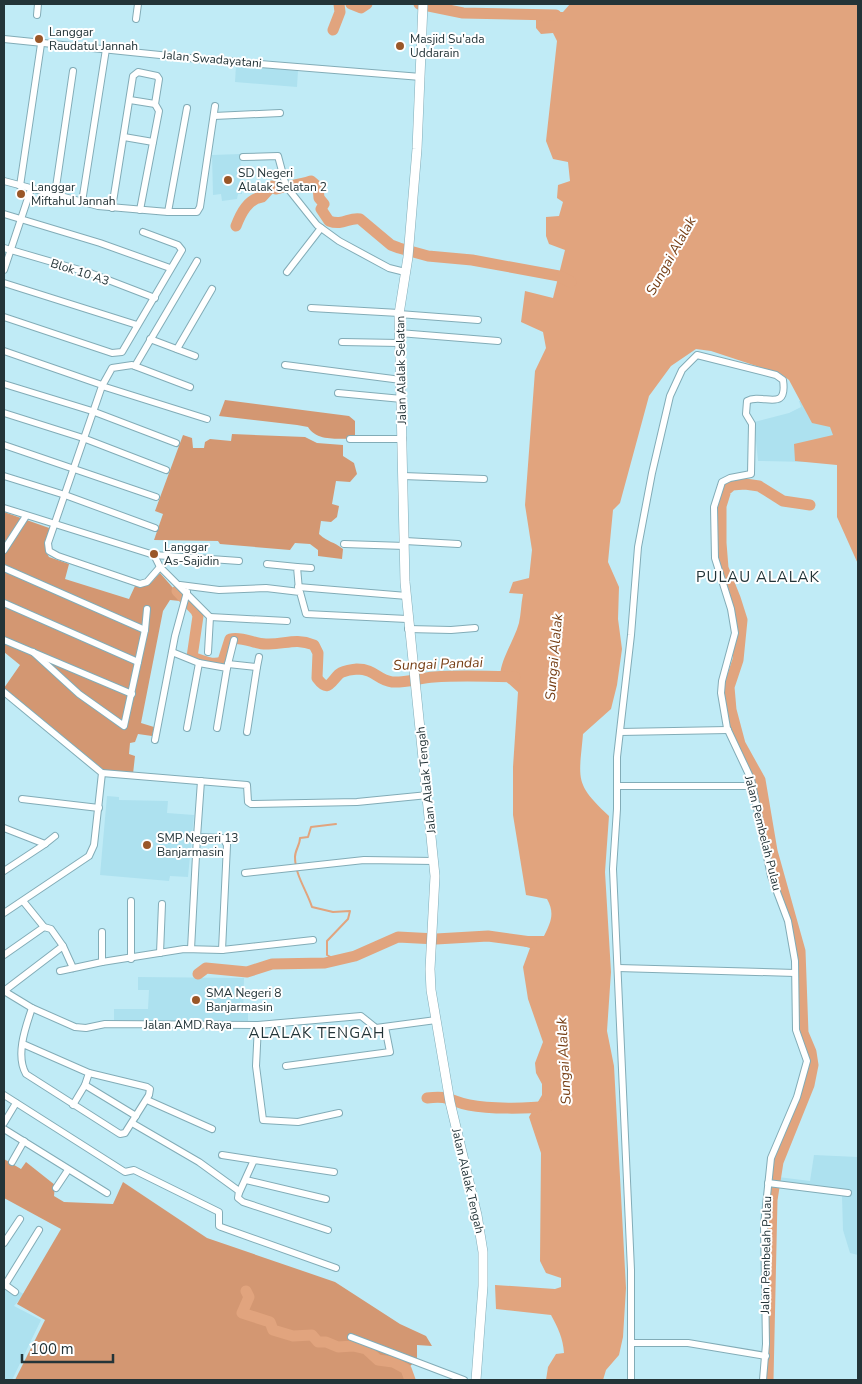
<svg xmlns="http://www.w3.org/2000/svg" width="862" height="1384" font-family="'Nunito Sans',sans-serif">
<rect width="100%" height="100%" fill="#c0ebf6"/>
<g fill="#ade1ef">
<path d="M236,65l62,6 -1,16 -62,-5z"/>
<path d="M240,154l2,40h-4l-1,5 -15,2 -1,-7 -8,1 -1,-40z"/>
<path d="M808,400l24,20 3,17 -26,25 -51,-1 -4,-39 35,-9 12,-6 -2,-6z"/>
<path d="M107,796l12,1v3l49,1 -1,12 27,2 -6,62 -18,-1 -1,5 -69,-6z"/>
<path d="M138,977l106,1 -1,35h5v12l-134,-1v-15h34l1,-19h-11z"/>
<path d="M814,1155l44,2v98l-8,-2 -7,-23 -1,-34 -64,-8v-11l32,4z"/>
<path d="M4,1284l20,10 -10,12 27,14 -29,60h-8z"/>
</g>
<g fill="#d39772">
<path d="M225,400l124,16 6,5v18c-16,-1 -38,3 -47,-12l-11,-2 -78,-9z"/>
<path d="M232,434l73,3 12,6 26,2v11l11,7 3,11 -7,8 -14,-1 -4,23 7,2 -2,11 -6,5 -10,-1 -2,13c10,9 14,7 24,15l-1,10 -24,-3v-6l-8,-6 -15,-1 -5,7 -70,-6 -2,-3 -64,-1 9,-26 -8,-3 28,-76 9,3 1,10h11l1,-6 5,-3 21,2z"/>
<path d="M4,512l48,17 -7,21 4,7 20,7 -4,15 64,20 6,-13 16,-3 9,-10 20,23v5l-10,-1 -7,11 -22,112 13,4 -2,9 -14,-2 -3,8 -5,1 -1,11 6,2 -2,18 -28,-3 -101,-83 16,-23 -16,-13z"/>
<path d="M4,1159l17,10 5,-7 29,23 -1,11 10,6 49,2 10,-22 84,56 128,44 65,42 26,12 6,10 -15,-1v15l-15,13 4,7h-391l30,-60 -28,-16 44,-75 -57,-31z"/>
</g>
<path fill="#e1a47e" d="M570,4h288v560l-21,-47v-52l-42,-4 -1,-17 39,-9 -3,-8 -18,-4 -23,-43 -8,-6 -70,-23 -15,-2 -25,17 -22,30 -29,107 -7,7 -5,52 11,25 -1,32 4,30 -5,36 -6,24 -28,25c-4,46 -9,49 26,82l-4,56 6,100 -4,59 7,35 12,222 -3,49 -4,18 -13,15 -3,10h-57l2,-13 8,-13 8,-1c-1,-15 -6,-25 -13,-38l-55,-6 -1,-24 60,4 6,-2v-9l-15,-5 -6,-12 1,-108 -12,-36 13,-22v-11l-6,-11 -1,-10 8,-21 -15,-43 -5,-32 7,-19 -13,-4 2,-8h25c7,-14 11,-23 3,-37l-21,-4 -13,-80v-48l5,-75 -18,-16c1,-18 14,-35 19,-53 2,-9 2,-19 4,-29l-14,-1 4,-11 16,-4 3,-28 -7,-45 10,-134 11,-23 -3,-16 -22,-10 4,-31 28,7 12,-48 -16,-6 -3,-8v-19l13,-1 4,-14 -6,-4 1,-13 12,-4 -2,-19 -15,-3 -7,-18 11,-100 -4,-8 -12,1 -5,-6v-9l8,-7h19z"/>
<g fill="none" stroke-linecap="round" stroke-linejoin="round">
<path stroke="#e1a47e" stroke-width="2" d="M334,959l-7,-4v-14l21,-22 2,-8 -17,1 -21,-5c-5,-16 -17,-32 -17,-50 0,-7 5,-12 5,-19l8,-1 3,-10 25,-3"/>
<g stroke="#e1a47e" stroke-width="11">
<path d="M351,4l10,4 6,-4"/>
<path d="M419,4l44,9 93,2"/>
<path d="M333,30l7,-18 -1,-8"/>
<path d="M236,226c5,-13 12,-27 26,-29l10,-11 4,3c12,-4 21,-3 35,-8l7,6 1,11 5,6 -3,5 8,12c14,5 20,-4 31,-2l31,26 8,3 29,8 44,4 87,16 12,6"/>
<path d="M177,591l19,20 2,5 -6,41c10,3 22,10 31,4l7,-22c13,-3 24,5 36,5 19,1 28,-7 48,1l4,8 -1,25c11,15 13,5 22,-4 5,-4 12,-4 18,-5 18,0 20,11 35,13 14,1 27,-4 42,-5 26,-2 54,-1 81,0"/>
<path d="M198,974l8,-6 41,4 25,-8 53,-1 30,-7 43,-19 38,2 52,-3 43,6"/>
<path d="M427,1098c23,-3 22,3 42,7 20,4 58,4 79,1"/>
<path d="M246,1291l3,6 -7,16 28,9 3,8 20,6 19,-1 6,7h8l12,5 15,-1 13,3 12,11 15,2 13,7 4,11"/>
<path d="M768,1380l4,-180 6,-38 31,-77 4,-20 -2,-13 -8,-19 -3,-82 -28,-100 -12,-71 -20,-36 -9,-34 -2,-23 9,-27 4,-40 -7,-22 -12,-30 -2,-25v-37l5,-16 6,-5 13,-1 14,2 24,15 27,4"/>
</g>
<g stroke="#82acb7" stroke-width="8">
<g id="street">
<path d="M37,15l1,-11"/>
<path d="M136,19l2,-15"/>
<path d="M4,39l195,20 222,18"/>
<path d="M130,100l25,4"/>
<path d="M214,116l66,-3"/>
<path d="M124,137l29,5"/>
<path d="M243,157l35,-1 8,30 31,39 22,16 50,27 16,4"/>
<path d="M4,181l94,25 70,6h29l3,-5 15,-101"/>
<path d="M20,186l21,-142"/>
<path d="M55,194l18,-123"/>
<path d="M82,202l24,-153"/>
<path d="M112,208l21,-132 5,-4 19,4 2,3 -4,25 4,7 -19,99"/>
<path d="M168,212l19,-104"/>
<path d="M4,214l96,29 70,25"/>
<path d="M4,248l86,25 65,25"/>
<path d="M4,270l27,-81"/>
<path d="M287,272l34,-44"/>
<path d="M4,283l133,42"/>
<path d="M311,308l88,5"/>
<path d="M399,314l79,6"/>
<path d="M4,317l108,36 10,-1 60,-102 -4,-5 -35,-13"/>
<path d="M399,333l99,8"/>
<path d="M150,339l45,17"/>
<path d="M342,342l57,1"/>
<path d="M177,349l35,-60"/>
<path d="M4,351l98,34"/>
<path d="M285,365l116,15"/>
<path d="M135,366l62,-105"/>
<path d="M4,384l88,27 84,32"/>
<path d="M102,386l-54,157 1,8 9,5 82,28 7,-2 13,-15"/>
<path d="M190,387l-58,-22 -20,3 -10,18 105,33"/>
<path d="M338,393l64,6"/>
<path d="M4,413l79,25 83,32"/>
<path d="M350,439h53"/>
<path d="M4,445l152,52"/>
<path d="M4,476l61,19 90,33"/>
<path d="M403,476l81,3"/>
<path d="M4,508l150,47 6,12 50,50 -2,35"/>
<path d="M405,541l53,3"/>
<path d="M344,544l61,2"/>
<path d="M4,550l22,-34"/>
<path d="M154,555l85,6"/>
<path d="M267,564l30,3 2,23"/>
<path d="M297,567l14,1"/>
<path d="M4,568l141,62"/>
<path d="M180,585l39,5 47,-2 34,4 6,22 101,5"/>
<path d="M298,587l109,9"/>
<path d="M4,603l134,59"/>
<path d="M210,617l77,4"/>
<path d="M408,629l43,1 24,-2"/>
<path d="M4,640l128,54"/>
<path d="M33,652l46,42 45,32 21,-96 2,-21"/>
<path d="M172,652l27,11 28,5 -10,60"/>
<path d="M228,664l29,3 2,-10"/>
<path d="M227,668l7,-28"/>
<path d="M4,692l98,81 -8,72 -5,11 -85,57"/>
<path d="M187,728l12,-65"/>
<path d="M247,732l10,-65"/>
<path d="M620,732l108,-2"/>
<path d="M155,740l20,-104 12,-44"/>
<path d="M102,773l145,12 1,17 3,2 106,-2 71,-7"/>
<path d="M201,781l-4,56 26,1 4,7 -5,105"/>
<path d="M617,786h136"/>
<path d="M22,799l77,9"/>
<path d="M4,828l41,16 10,-8"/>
<path d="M4,871l41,-27"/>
<path d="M245,873l119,-13 70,1"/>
<path d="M102,932v30"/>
<path d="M63,946l10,22"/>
<path d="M191,949l6,-112"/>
<path d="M160,953l2,-49"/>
<path d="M4,955l40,-28"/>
<path d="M131,959v-58"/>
<path d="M618,968l177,5"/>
<path d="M60,971l42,-9 82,-13 38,1 91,-10"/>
<path d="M4,991l28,17 43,19 11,1 19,-4 153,1 103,-9 15,12 60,-8"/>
<path d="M4,991l59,-45 -12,-17 -7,-2 -21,-26"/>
<path d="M258,1025l-2,41 7,54 35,2 41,-9"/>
<path d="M23,1044l66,29 58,14 3,2 -1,6 -24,38 -5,1 -94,-60c-11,-19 0,-48 6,-66"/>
<path d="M286,1066l104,-14 -5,-25"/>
<path d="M85,1085l51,31"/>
<path d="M4,1095l121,77 9,-2 85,42v14l2,1 115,41"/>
<path d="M147,1100l65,29"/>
<path d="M73,1105l12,-20 4,-12"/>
<path d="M4,1123l12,-20"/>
<path d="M132,1123l67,39 40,29 -1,7 5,4 85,28"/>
<path d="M4,1129l103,64"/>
<path d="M222,1155l32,5"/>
<path d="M12,1162l12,-21"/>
<path d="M246,1180l80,19"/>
<path d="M768,1183l80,10"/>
<path d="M56,1188l12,-18"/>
<path d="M239,1193l15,-33 80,12"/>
<path d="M4,1243l16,-24"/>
<path d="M4,1284l11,8"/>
<path d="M5,1285l34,-55"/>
<path d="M351,1337l113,43"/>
<path d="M632,1343h56l78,13"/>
<path d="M631,1380v-110l-18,-401 4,-60v-52l14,-122 7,-88 14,-74 18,-77 12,-26 15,-15 79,20 7,5c5,34 -21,12 -36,21l-1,13 6,10 -1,50 -21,4 -8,4 -8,25 1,51 16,51 4,24 -13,48 -1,12 6,35 24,51 20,97 17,45 7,40 1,69 11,31 -10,36 -26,61 -7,67 2,119 -3,36"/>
</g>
</g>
<g stroke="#82acb7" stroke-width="10">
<path id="secondary" d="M423,4l-6,145 -9,108 -9,57 6,268 30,294 -5,93 1,21 19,112 27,113 6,37v34l-7,94"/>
</g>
<use href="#street" stroke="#fff" stroke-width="6"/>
<use href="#secondary" stroke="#fff" stroke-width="9"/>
</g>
<g fill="#9a5728" stroke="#fff" stroke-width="2">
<circle cx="39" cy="39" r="5"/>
<circle cx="400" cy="46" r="5"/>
<circle cx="228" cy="180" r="5"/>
<circle cx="21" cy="194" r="5"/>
<circle cx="154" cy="554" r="5"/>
<circle cx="147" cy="845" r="5"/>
<circle cx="196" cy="1000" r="5"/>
</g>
<g text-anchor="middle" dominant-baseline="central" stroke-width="4" stroke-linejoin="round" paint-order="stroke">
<g font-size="12" fill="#233438" stroke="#fff" text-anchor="start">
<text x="49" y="32">Langgar<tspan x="49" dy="14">Raudatul Jannah</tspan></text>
<text x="410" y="39">Masjid Su'ada<tspan x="410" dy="14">Uddarain</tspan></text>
<text x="238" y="173">SD Negeri<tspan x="238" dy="14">Alalak Selatan 2</tspan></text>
<text x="31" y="187">Langgar<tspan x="31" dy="14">Miftahul Jannah</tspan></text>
<text x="164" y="547">Langgar<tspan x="164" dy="14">As-Sajidin</tspan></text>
<text x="157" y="838">SMP Negeri 13<tspan x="157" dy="14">Banjarmasin</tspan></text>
<text x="206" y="993">SMA Negeri 8<tspan x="206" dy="14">Banjarmasin</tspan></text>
</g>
<g font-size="12" fill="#233438" stroke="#fff">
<text transform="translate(212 59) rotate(5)">Jalan Swadayatani</text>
<text transform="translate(80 272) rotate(18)">Blok 10 A3</text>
<text transform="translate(401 370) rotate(-91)">Jalan Alalak Selatan</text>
<text transform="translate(426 780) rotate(-96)">Jalan Alalak Tengah</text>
<text transform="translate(763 833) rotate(76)">Jalan Pembelah Pulau</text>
<text x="188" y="1025">Jalan AMD Raya</text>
<text transform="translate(468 1181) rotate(77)">Jalan Alalak Tengah</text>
<text transform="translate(766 1255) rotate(-89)">Jalan Pembelah Pulau</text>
</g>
<g font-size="14" font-style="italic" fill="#753d13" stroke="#fff">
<text transform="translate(671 256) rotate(-61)">Sungai Alalak</text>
<text transform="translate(554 657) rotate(-85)">Sungai Alalak</text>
<text transform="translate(438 664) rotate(-2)">Sungai Pandai</text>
<text transform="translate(564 1061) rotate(-93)">Sungai Alalak</text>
</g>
<g font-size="15" letter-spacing="1" fill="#233438" stroke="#fff">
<text x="758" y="577">PULAU ALALAK</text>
<text x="317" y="1033">ALALAK TENGAH</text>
</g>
</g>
<rect width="862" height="1384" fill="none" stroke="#233438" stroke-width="10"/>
<path d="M22 1354v8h91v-8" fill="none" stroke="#233438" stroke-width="2.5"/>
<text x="30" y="1354" font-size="15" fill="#233438" stroke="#ffffff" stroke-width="4" paint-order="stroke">100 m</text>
</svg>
